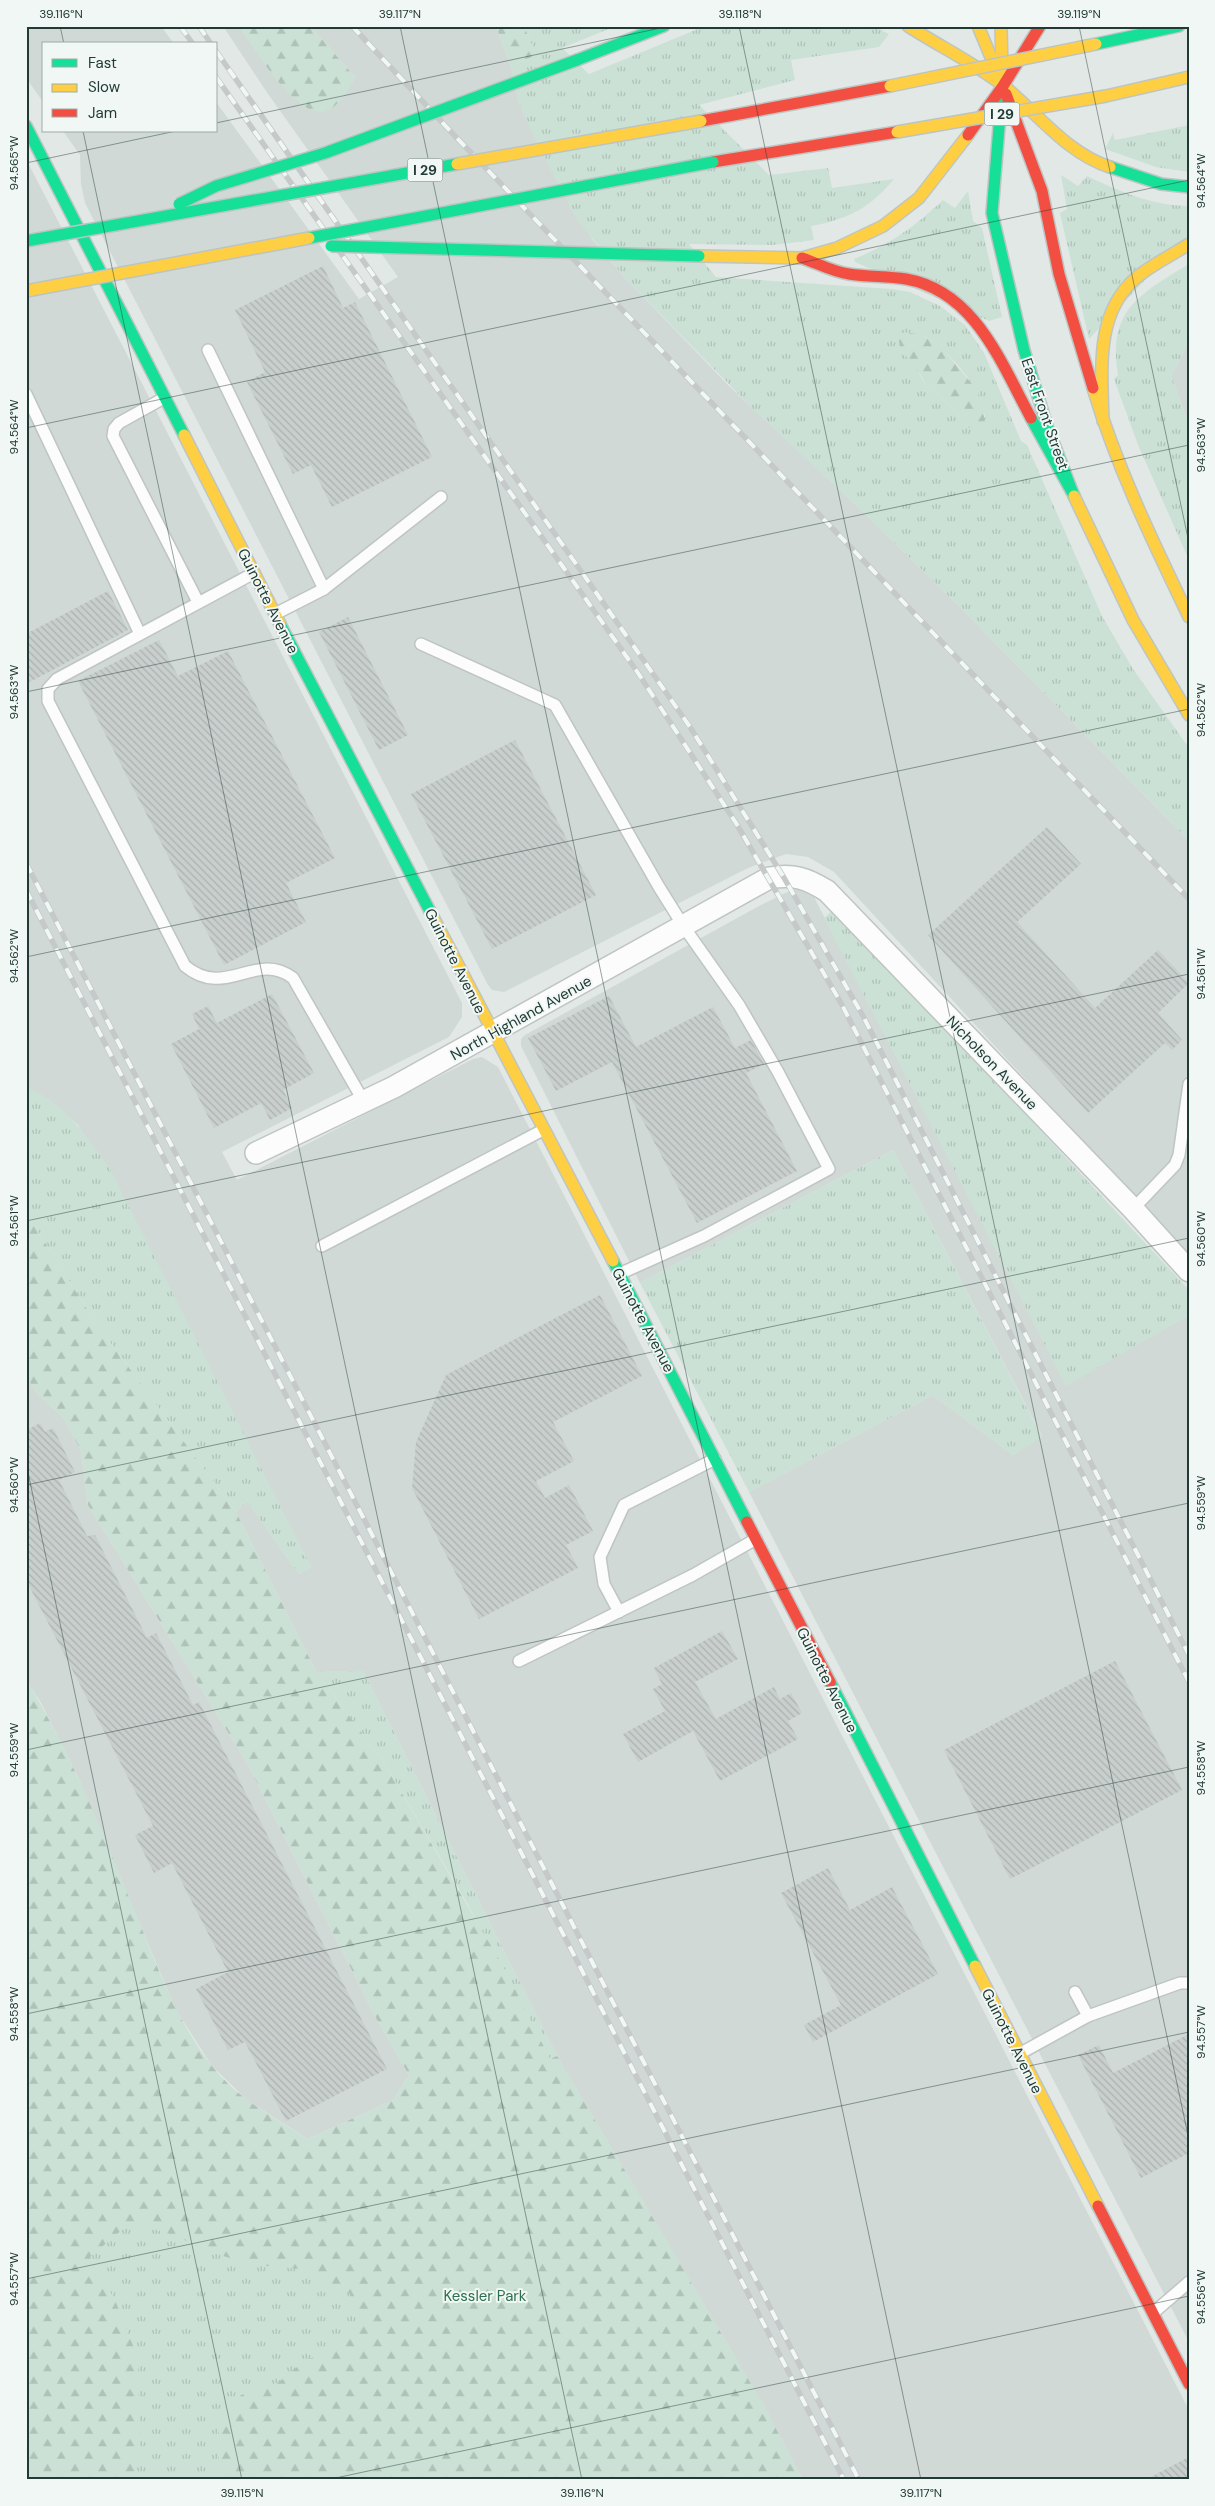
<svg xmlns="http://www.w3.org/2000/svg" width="1215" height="2506" font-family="'DM Sans',sans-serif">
<defs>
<pattern id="grass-tufts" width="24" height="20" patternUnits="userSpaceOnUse" patternTransform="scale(1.25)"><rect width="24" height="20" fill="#cbe1d5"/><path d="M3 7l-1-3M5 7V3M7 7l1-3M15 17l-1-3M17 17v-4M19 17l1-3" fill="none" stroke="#aec2b7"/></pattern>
<pattern id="forest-firs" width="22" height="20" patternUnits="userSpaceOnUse" patternTransform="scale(1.25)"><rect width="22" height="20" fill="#cbe1d5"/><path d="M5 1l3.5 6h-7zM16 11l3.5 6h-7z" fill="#aec2b7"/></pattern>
<pattern id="building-back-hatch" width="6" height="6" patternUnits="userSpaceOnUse" patternTransform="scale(1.25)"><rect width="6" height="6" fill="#c9cfcd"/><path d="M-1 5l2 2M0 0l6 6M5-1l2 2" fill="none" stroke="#acb2b1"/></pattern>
</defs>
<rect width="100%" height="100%" fill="#e2e8e6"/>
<g fill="#d0d9d6">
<path d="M26,26h135l13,18h-130v59l-18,-25z"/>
<path d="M223,26h16l24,35 93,17 -46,-52h186l15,40 8,38 73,135 35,41 102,106 131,123 106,104 223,228v415l-355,-384 -26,-15 -22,-3 -38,14 -244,124 -12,-2 -4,-5 -403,-782 -4,-19 -1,-29 -17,-24h153v-29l143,197 39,-22 -132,-186z"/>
<path d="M26,159l436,844v14l-13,20 -227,115 15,28 236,-121 9,-2 16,10 691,1343v70h-386l-40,-76 -206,-348 -194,-385h-47l-80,-159 11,-11 52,73 12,-7 -233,-442 -26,-22 -26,-16z"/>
<path d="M1189,342v83l-18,-49z"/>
<path d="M797,889l17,8 252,488 123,-70v1027l-440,-850 184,-97 80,60 29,-19 -149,-286 -253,133 -119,-237v-7l4,-4 234,-129 26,-13z"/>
<path d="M26,1376l10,16 29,28 16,31 7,54 159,258 129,255 33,57 -16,25 -85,39 -60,-38 -36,-35 -36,-56 -98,-233 -37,-74 -15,-23z"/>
</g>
<g fill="url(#grass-tufts)" fill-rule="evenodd">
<path d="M524,26h92l-54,22 27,26 116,-48h168l16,8 -10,13 -88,13 4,20 -96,25 70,70 59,-7 4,20 62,-9c-24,29 -45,40 -83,47l3,14 -41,5 -84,-1 27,33 176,12 18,3 30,14 25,19 19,28 37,88 6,4 75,171 31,53 56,79v93l-223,-228 -106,-104 -101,-94 -132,-135 -50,-60 -43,-83 -15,-33 -8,-38 25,-11zM923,335c27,17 57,50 62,82l-16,11 -32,-36 -10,-5 -5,-8 -5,-11z"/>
<path d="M1189,125v47l-33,-5 -51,-18 8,-16 2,7z"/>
<path d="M1061,175l17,11 9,-10c31,15 67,30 102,30v28l-100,105 -29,-126 7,-4z"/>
<path d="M968,191l5,30 9,7 20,89 -13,4 -134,-59 -1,-3c37,-15 60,-32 89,-59l12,8z"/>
<path d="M1189,264v78l-18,34 18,49v135l-51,-115 -24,-66 4,-4c-11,-65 22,-81 71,-111z"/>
<path d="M834,909l355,381v25l-123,71 -242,-468z"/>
<path d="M26,1087c38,15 62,51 84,82l201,398 -12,7 -52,-73 -11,11 -141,-190 -69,-110z"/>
<path d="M893,1150l149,287 -29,18 -80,-60 -184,97 -109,-209z"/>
<path d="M316,1671h47l194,385 206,348 40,76h-777v-675l228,399 296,-145 -83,-156 -82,-139z"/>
</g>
<g fill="url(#forest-firs)">
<path d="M239,26h71l46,52c-9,12 -16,28 -30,33 -28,10 -74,-65 -87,-85z"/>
<path d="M496,26h28l12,29 -25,11z"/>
<path d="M904,332l19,3 20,14 34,41 7,18v15l-8,5h-7l-32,-36 -10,-5 -10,-19 -17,-18 -1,-10z"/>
<path d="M26,1212l69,110 141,190 80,159 69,93 123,211 42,84 7,-3 206,348 40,76h-584v-54l22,-31 38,-13 18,-15 62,-39 -9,-34 -50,-25 -45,-4 -46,-13 -33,-16 -45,-14 -41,35 25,43 23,58 2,89 -5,33h-109v-800c46,74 78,156 111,237 21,51 40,105 75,149 25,32 62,52 96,73l85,-39 16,-25 -33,-57 -129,-255 -159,-258 -7,-54 -16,-31 -29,-28 -10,-16z"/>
</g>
<g fill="url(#building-back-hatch)">
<path d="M323,266l20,42 12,-6 77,155 -100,50 -21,-42 -18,9 -46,-92 18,-10 -30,-62z"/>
<path d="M108,591l20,39 -102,54v-50z"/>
<path d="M348,617l60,118 -29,15 -60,-118z"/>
<path d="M159,640l19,36 50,-25 107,207 -49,25 20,39 -82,43 -146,-284z"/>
<path d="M515,740l81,155 -104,54 -81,-155z"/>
<path d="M1047,827l34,37 -64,58 78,86 63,-58 31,33 -31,30 24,27 -10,10 -7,-7 -77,70 -160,-178z"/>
<path d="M272,994l42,79 -31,17 9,18 -22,12 -9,-17 -47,25 -43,-84 28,-15 -7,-15 16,-8 9,17z"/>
<path d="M609,996l27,51 77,-40 22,41 16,-8 13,24 -18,9 51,98 -100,52 -85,-161 -56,29 -28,-53z"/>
<path d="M600,1295l42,81 -89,46 21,39 -38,20 9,17 24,-13 24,46 -27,14 12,23 -99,51 -67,-131 4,-46 30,-67z"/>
<path d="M40,1423l5,9 8,-4 22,44 -16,8 28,56 8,-1 52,103 9,-5 37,72 6,-3 188,367 -101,52 -41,-79 -17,8 -32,-61 32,-17 -56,-109 -18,10 -19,-38 18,-9 -127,-246v-155l3,4z"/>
<path d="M722,1631l16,28 -43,23 21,37 58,-32 6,12 11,-6 11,20 -14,8 10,18 -78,42 -27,-50 -55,31 -15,-28 42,-23 -12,-22 9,-5 -8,-16z"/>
<path d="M1115,1661l67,129 -172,89 -66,-129z"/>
<path d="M828,1868l22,42 42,-23 46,87 -125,68 -9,-17 37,-20 -60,-112z"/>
<path d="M1189,2034v119l-48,25 -63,-123 21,-10 14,28z"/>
<path d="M1189,2457v23h-44z"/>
</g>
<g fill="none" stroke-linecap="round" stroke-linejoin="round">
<g stroke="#bfc5c3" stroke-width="14">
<g id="lane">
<path d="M208,350l116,239 -49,25"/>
<path d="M26,394l114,240"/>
<path d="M164,398l-45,25 -5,6 -1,7 85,166"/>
<path d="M254,573l-197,106 -9,10v12l137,265c41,34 70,-16 108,12l71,124"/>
<path d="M324,589l117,-92"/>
<path d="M421,644l134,61 104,182 25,40 55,78 39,67 51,97 -125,67 -85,38"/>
<path d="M1133,1209l42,-44 4,-10 10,-71"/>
<path d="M322,1246l221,-116"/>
<path d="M619,1612l-15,-28 -4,-27 24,-52 91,-46"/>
<path d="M519,1661l174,-86 63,-36"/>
<path d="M1088,2016l92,-33h9"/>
<path d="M1019,2054l69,-38 -13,-24"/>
<path d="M1153,2313l36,-31"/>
</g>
</g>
<g stroke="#bfc5c3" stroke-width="24">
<path id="street" d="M256,1153l138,-66 375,-209c25,-4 37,0 58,13l306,318 56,62"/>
</g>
<g stroke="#bec5c3" stroke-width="14">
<g id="fast">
<path d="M1096,44l83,-18"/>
<path d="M577,60l87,-34"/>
<path d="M1002,90l-10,123 32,137 23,76 27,70"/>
<path d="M26,126l158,309"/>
<path d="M1110,167l51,17 28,3"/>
<path d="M1031,418l41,74"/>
<path d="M280,624l153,293"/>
<path d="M613,1261l134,261"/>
<path d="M830,1682l145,284"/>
</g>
</g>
<g stroke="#bec5c3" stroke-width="14">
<g id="slow">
<path d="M908,26c31,20 68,38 97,61 33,27 63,67 105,80"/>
<path d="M978,26l25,60"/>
<path d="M1001,26l1,44"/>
<path d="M1106,96l83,-19"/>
<path d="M699,256l103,2 35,-10 46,-22 36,-28 49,-63"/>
<path d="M1093,388c24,80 60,154 96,229"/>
<path d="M1103,421c-1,-50 -9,-108 34,-144 16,-13 35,-22 52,-33"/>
<path d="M184,435l96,189"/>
<path d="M1074,496l59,124 56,95"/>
<path d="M433,917l180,344"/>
<path d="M975,1966l123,240"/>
</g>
</g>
<g stroke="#bec5c3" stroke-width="14">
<g id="jam">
<path d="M1006,94l36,97 17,83 34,114"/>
<path d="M701,121l189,-35"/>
<path d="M968,135l35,-49 37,-60"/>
<path d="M713,162l184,-30"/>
<path d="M802,258c15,5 31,14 47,16 19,3 38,2 57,5 69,12 95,84 125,139"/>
<path d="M747,1522l83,160"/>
<path d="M1098,2206l91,178"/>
</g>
</g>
<use href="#lane" stroke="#fbfcfb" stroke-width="11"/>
<use href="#street" stroke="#fbfcfb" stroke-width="21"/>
<use href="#fast" stroke="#16e098" stroke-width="11"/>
<use href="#slow" stroke="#ffcf43" stroke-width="11"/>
<use href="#jam" stroke="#f24e42" stroke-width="11"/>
<g stroke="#c6c9c9" stroke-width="5.5">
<g id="rail">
<path d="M180,26l13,18"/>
<path d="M199,26l12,18"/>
<path d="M352,26l102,109 735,764"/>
<path d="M216,51l426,607 48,69 93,149 80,140 326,639"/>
<path d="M216,77l420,593 100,153 105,180 348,679"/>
<path d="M26,863l833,1617"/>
<path d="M26,890l818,1590"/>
</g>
</g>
<use href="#rail" stroke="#f0f7f4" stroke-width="4" stroke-dasharray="11" stroke-linecap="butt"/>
<g stroke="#bcc4c3" stroke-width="14" stroke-linecap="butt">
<g id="fast-bridge">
<path d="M179,204l37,-18 109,-33 252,-93"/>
<path d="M309,238l404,-76"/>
<path d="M26,241l431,-77"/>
<path d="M331,246l368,10"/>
</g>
</g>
<g stroke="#bcc4c3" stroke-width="14" stroke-linecap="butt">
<g id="slow-bridge">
<path d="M890,86l206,-42"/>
<path d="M897,132l209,-36"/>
<path d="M457,164l244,-43"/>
<path d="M26,291l283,-53"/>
</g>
</g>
<use href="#fast-bridge" stroke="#16e098" stroke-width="11"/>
<use href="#slow-bridge" stroke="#ffcf43" stroke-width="11"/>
</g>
<path fill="none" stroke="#213a36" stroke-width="1" stroke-opacity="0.45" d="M60,26l4,18M400,26l521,2454M739,26l450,2114M1079,26l110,517M216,123l454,-97M83,131l499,2349M26,163l150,-32M26,428l1163,-248M26,692l1163,-247M26,957l1163,-248M26,1221l1163,-247M26,1463l216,1017M26,1485l1163,-247M26,1750l1163,-247M26,2014l1163,-247M26,2279l1163,-247M326,2480l863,-184"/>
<g text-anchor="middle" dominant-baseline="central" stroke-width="4" stroke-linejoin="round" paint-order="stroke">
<g fill="#f0f7f4" stroke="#5f736f" stroke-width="1">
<rect x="984.5" y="102.5" width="35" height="23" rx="4"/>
<rect x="407.5" y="158.5" width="35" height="23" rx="4"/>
</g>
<g font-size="14" font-weight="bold" fill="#213a36">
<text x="1002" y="114">I 29</text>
<text x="425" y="170">I 29</text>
</g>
<g font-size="15" fill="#213a36" stroke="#f0f7f4">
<text transform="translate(1045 414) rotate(71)">East Front Street</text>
<text transform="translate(268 601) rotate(63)">Guinotte Avenue</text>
<text transform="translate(455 961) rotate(63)">Guinotte Avenue</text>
<text transform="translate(521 1018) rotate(-29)">North Highland Avenue</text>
<text transform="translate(992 1063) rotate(46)">Nicholson Avenue</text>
<text transform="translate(643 1320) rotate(62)">Guinotte Avenue</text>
<text transform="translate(827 1680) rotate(63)">Guinotte Avenue</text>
<text transform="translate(1012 2041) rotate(63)">Guinotte Avenue</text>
</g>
<g font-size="15" fill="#2d6f4f" stroke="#f0f7f4">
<text x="485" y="2296">Kessler Park</text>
</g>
</g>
<rect width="1215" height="2506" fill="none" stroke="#f0f7f4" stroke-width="55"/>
<rect x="42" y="42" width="175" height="90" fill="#f0f7f4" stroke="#9daba8"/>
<rect x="52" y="59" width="25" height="8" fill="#16e098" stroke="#9daba8"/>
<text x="88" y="68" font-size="15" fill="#213a36">Fast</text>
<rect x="52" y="84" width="25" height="8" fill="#ffcf43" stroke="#9daba8"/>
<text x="88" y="92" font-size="15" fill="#213a36">Slow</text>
<rect x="52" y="109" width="25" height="8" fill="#f24e42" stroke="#9daba8"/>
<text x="88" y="118" font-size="15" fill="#213a36">Jam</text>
<rect x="28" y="28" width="1160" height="2450" fill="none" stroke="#213a36" stroke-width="2"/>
<g font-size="12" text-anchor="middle" fill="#213a36">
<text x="61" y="18">39.116°N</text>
<text x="400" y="18">39.117°N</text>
<text x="740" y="18">39.118°N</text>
<text x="1079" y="18">39.119°N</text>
<text transform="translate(14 163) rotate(-90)" y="4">94.565°W</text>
<text transform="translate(1201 181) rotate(-90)" y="4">94.564°W</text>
<text transform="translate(14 427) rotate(-90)" y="4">94.564°W</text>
<text transform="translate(1201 445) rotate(-90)" y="4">94.563°W</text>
<text transform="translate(14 692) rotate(-90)" y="4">94.563°W</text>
<text transform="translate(1201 710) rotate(-90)" y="4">94.562°W</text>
<text transform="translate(14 956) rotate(-90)" y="4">94.562°W</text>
<text transform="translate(1201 974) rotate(-90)" y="4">94.561°W</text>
<text transform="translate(14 1221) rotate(-90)" y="4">94.561°W</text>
<text transform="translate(1201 1239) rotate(-90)" y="4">94.560°W</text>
<text transform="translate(14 1485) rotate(-90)" y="4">94.560°W</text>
<text transform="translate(1201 1503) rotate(-90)" y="4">94.559°W</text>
<text transform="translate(14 1750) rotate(-90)" y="4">94.559°W</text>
<text transform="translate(1201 1768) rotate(-90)" y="4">94.558°W</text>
<text transform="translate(14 2014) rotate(-90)" y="4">94.558°W</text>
<text transform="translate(1201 2032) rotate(-90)" y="4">94.557°W</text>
<text transform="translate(14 2279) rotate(-90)" y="4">94.557°W</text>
<text transform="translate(1201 2297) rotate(-90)" y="4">94.556°W</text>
<text x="242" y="2497">39.115°N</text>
<text x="582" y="2497">39.116°N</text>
<text x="921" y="2497">39.117°N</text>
</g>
</svg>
